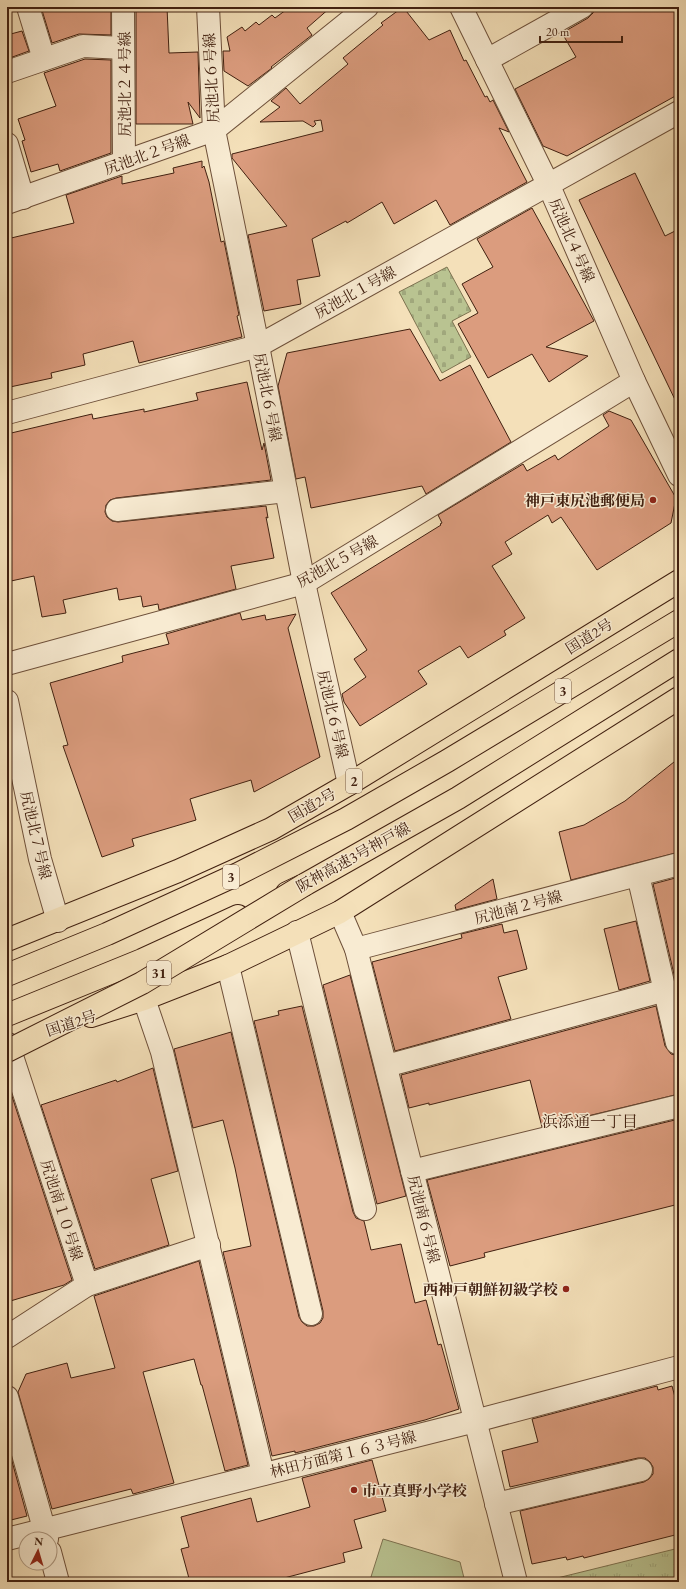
<svg xmlns="http://www.w3.org/2000/svg" width="686" height="1589" font-family="'EB Garamond','Noto Serif JP',serif">
<defs>
<pattern id="cemetery-stones" width="16" height="16" patternUnits="userSpaceOnUse"><rect width="16" height="16" fill="#b9c391"/><path d="M2 7V4a2 2 0 0 1 4 0v3zM10 15v-3a2 2 0 0 1 4 0v3z" fill="#a0a77c"/></pattern>
<pattern id="park-tufts" width="24" height="20" patternUnits="userSpaceOnUse"><rect width="24" height="20" fill="#b9c391"/><path d="M3 7l-1-3M5 7V3M7 7l1-3M15 17l-1-3M17 17v-4M19 17l1-3" fill="none" stroke="#a0a77c"/></pattern>
</defs>
<rect width="100%" height="100%" fill="#f4e0b9"/>
<filter id="stains"><feTurbulence type="fractalNoise" baseFrequency=".005" numOctaves="4"/><feColorMatrix values="0 0 0 0 .2 0 0 0 0 .09 0 0 0 0 .02 0 0 0 .5 -.17"/></filter>
<radialGradient id="worn" r=".72"><stop offset=".6" stop-color="#630" stop-opacity="0"/><stop offset="1" stop-color="#630" stop-opacity=".3"/></radialGradient>
<path fill="#b9c391" stroke="#7d7250" d="M383,1539l77,23 5,20h-100l5,-2z"/>
<path fill="url(#cemetery-stones)" stroke="#7d7250" d="M447,267l24,44 -19,10 19,36 -29,16 -43,-81z"/>
<path fill="url(#park-tufts)" stroke="#7d7250" d="M679,1548v34h-138z"/>
<g fill="#db9c7e" stroke="#412010">
<path d="M41,7h70v28l-32,-1 -27,9z"/>
<path d="M136,7h31l2,46 29,-1 2,66 -12,-16 5,22h-57z"/>
<path d="M290,7h41l-24,21 5,7 -41,32 1,1 -24,18 -24,-15 -1,-20h7l-3,-14 15,-10 3,4 11,-9 3,3 13,-10 3,3z"/>
<path d="M403,7l26,33 21,-10 14,31 2,-1 19,37 2,-1 3,6 3,-2 16,32 -10,-4 28,54 -77,43 -14,-25 -42,24 -12,-22 -35,21 -1,-2 -34,18 8,37 -23,4 4,24 -37,7 -16,-76 39,-9 -55,-68v-4l91,-23 -2,-11 -7,1 2,3 -3,3 -10,-6 -43,1 20,-15 -9,-6 15,-13 14,16 48,-40 -5,-6 40,-33 -2,-2z"/>
<path d="M594,7h85v87l-112,62 -24,-10 -28,-57 61,-32 -14,-24 26,-15 5,-5z"/>
<path d="M22,31l7,20 -22,8v-24z"/>
<path d="M85,59l26,1v93l-51,18 -2,-7 -27,8 -9,-31 3,-1 -7,-21 38,-13 -12,-33z"/>
<path d="M202,161v7l2,-2 5,16 12,60 3,-1 15,74 -2,1 5,21 -103,26 -6,-22 -50,13 2,11 -34,8 1,5 -42,9 -3,-13v-135l67,-16 -8,-28 56,-19v8l52,-11 -1,-5z"/>
<path d="M635,173l30,63 14,-7v179l-100,-208z"/>
<path d="M532,208l62,113 -48,26 42,9 -39,26 -17,-28 -44,24 -30,-54 20,-11 -16,-29 31,-17 -16,-28z"/>
<path d="M410,329l30,52 30,-16 41,77 -85,52 -4,-8 -111,22 -6,-31 -9,2 -18,-93 9,-33z"/>
<path d="M247,382l15,68 2,-7 7,37 -155,18 -6,2 -4,5 -1,7 2,5 5,4 6,1 148,-16 2,12 -2,-1 8,41 -43,8 5,23 -77,21 -1,-6 -15,3 -2,-11 -22,4 -2,-12 -54,12 3,13 -24,4 -8,-41 -23,5 -4,-17v-130l85,-20 1,5 51,-10v3l54,-12 -2,-7z"/>
<path d="M609,411l22,9 45,78 -5,25 -74,47 -36,-53 -9,6 -4,-8 -43,27 7,12 -20,12 33,52 -21,13 2,4 -38,23 -8,-12 -42,25 9,13 -67,42 -16,-24 -2,-8 24,-17 -12,-18 13,-9 -36,-57 110,-68 -1,-1 2,-1 -4,-8 85,-51 4,7 28,-16 3,5 51,-34 -6,-11z"/>
<path d="M240,613l2,7 23,-5 1,5 30,-6 -8,14 32,129 -66,35 -3,-12 -61,19 6,21 -64,19 2,7 -32,11 -39,-111 5,-1 -18,-62 73,-21 -1,-6 47,-12 -3,-10z"/>
<path d="M679,758v94l-108,28 -12,-48 25,-7 41,-24z"/>
<path d="M679,877v119l-1,-9 -2,-4 -23,-99z"/>
<path d="M493,879l4,20 -41,11 -1,-5z"/>
<path d="M636,921l14,60 -31,9 -15,-61z"/>
<path d="M502,924l2,9 13,-3 10,39 -29,8 13,42 -116,32 -23,-89 90,-24 -1,-4z"/>
<path d="M350,975l56,221 -29,8 -54,-219z"/>
<path d="M302,1006l51,206 3,6 8,3 7,29 30,-6 14,59 11,-3 12,45 3,-1 18,65 -34,11 -130,33v-2l-23,5 -49,-204 28,-6 -16,-78 -12,-48 -30,8 -19,-79 57,-17 68,285 3,5 5,4h7l6,-3 3,-5v-7l-69,-290 25,-6 -1,-4z"/>
<path d="M656,1006l9,40 6,8 8,2v38l-137,33 -12,-47 -101,25v-2l-20,5 -8,-33z"/>
<path d="M153,1068l25,103 -27,8 18,66 -74,24 -54,-164 75,-25 1,2z"/>
<path d="M7,1081l65,199 -8,5 -57,17z"/>
<path d="M679,1119v85l-195,49 1,4 -35,9 -23,-86z"/>
<path d="M199,1261l49,204 -23,6 -23,-86h-1l-7,-26 -51,13 31,111 -41,11 -2,-5 -79,20 -34,-117 8,-18 41,-11 4,15 44,-10 -21,-72z"/>
<path d="M657,1386l1,4 14,-4 7,26v122l-95,24 -1,-2 -16,4 -1,-3 -34,7 -12,-53 124,-29 5,-3 4,-5v-7l-3,-5 -5,-4h-7l-128,29 -8,-36 36,-9 -6,-23z"/>
<path d="M7,1443l20,73 -20,5z"/>
<path d="M372,1460l14,51 -32,9 8,28 -19,5 2,9 -76,20h-79l-9,-33 8,-2 -8,-30 70,-19 6,24 53,-15 -8,-29z"/>
</g>
<g fill="none" stroke-linecap="round" stroke-linejoin="round">
<g stroke="#6e503a" stroke-width="24">
<g id="minor">
<path d="M28,7l16,52"/>
<path d="M123,7l1,155"/>
<path d="M208,7l6,123 44,216 46,237 45,201"/>
<path d="M461,7l88,179 85,195 45,94"/>
<path d="M487,60l95,-53"/>
<path d="M7,72l76,-26 40,2"/>
<path d="M7,144l16,54"/>
<path d="M7,203l207,-73 153,-123"/>
<path d="M7,413l251,-67 421,-234"/>
<path d="M117,510l169,-19"/>
<path d="M7,664l297,-81 330,-202"/>
<path d="M7,701l33,158 18,62"/>
<path d="M638,875l39,168h2"/>
<path d="M340,912l16,37 160,633"/>
<path d="M297,932l68,277"/>
<path d="M356,949l323,-85"/>
<path d="M228,966l83,348"/>
<path d="M144,999l18,53 101,422"/>
<path d="M386,1066l280,-76"/>
<path d="M412,1171l267,-65"/>
<path d="M87,1285l122,-40"/>
<path d="M7,1337l80,-52 -79,-241"/>
<path d="M7,1397l40,142"/>
<path d="M496,1504l145,-34"/>
<path d="M7,1539l468,-118 204,-54"/>
<path d="M50,1552l8,30"/>
</g>
</g>
<g stroke="#412010" stroke-width="24">
<g id="highway">
<path d="M287,893l17,-8 154,-87 221,-138"/>
<path d="M7,940l171,-69 93,-42 78,-45 330,-203"/>
<path d="M7,975l100,-41 131,-60 108,-55 101,-58 232,-140"/>
<path d="M7,1015l135,-55 96,-44"/>
<path d="M91,1016l53,-17 84,-33 112,-54 339,-214"/>
</g>
</g>
<use href="#minor" stroke="#f8ebd2" stroke-width="22"/>
<use href="#highway" stroke="#f4e0b9" stroke-width="22"/>
<g stroke="#412010" stroke-width="24" stroke-linecap="butt">
<path id="highway-bridge" d="M7,1051l135,-68 162,-98"/>
</g>
<use href="#highway-bridge" stroke="#f4e0b9" stroke-width="22"/>
</g>
<g fill="#8f2418" stroke="#f8ebd2" stroke-width="1.5">
<circle cx="653" cy="500" r="4"/>
<circle cx="566" cy="1289" r="4"/>
<circle cx="354" cy="1490" r="4"/>
</g>
<g text-anchor="middle" dominant-baseline="central" stroke-width="3" stroke-linejoin="round" paint-order="stroke">
<g fill="#f8ebd2" stroke="#785d4a" stroke-width="1">
<rect x="555" y="679" width="16" height="24" rx="3"/>
<rect x="346" y="769" width="16" height="24" rx="3"/>
<rect x="223" y="865" width="16" height="24" rx="3"/>
<rect x="147" y="961" width="24" height="24" rx="3"/>
</g>
<g font-size="14" font-weight="bold" fill="#412010">
<text x="563" y="691">3</text>
<text x="354" y="781">2</text>
<text x="231" y="877">3</text>
<text x="159" y="973">31</text>
</g>
<g font-size="15" fill="#412010" stroke="#f8ebd2">
<text transform="translate(211 78) rotate(-93)">尻池北６号線</text>
<text transform="translate(124 84) rotate(-90)">尻池北２４号線</text>
<text transform="translate(147 154) rotate(-20)">尻池北２号線</text>
<text transform="translate(572 240) rotate(66)">尻池北４号線</text>
<text transform="translate(355 292) rotate(-29)">尻池北１号線</text>
<text transform="translate(268 397) rotate(79)">尻池北６号線</text>
<text transform="translate(337 561) rotate(-29)">尻池北５号線</text>
<text transform="translate(589 636) rotate(-32)">国道2号</text>
<text transform="translate(333 714) rotate(77)">尻池北６号線</text>
<text transform="translate(312 805) rotate(-30)">国道2号</text>
<text transform="translate(36 835) rotate(77)">尻池北７号線</text>
<text transform="translate(353 857) rotate(-29)">阪神高速3号神戸線</text>
<text transform="translate(518 907) rotate(-15)">尻池南２号線</text>
<text transform="translate(71 1023) rotate(-18)">国道2号</text>
<text transform="translate(62 1210) rotate(72)">尻池南１０号線</text>
<text transform="translate(424 1219) rotate(76)">尻池南６号線</text>
<text transform="translate(343 1454) rotate(-14)">林田方面第１６３号線</text>
</g>
<g font-size="15" font-weight="bold" fill="#412010" stroke="#f8ebd2" text-anchor="end">
<text x="645" y="500">神戸東尻池郵便局</text>
<text x="558" y="1289">西神戸朝鮮初級学校</text>
<text x="362" y="1490" text-anchor="start">市立真野小学校</text>
</g>
<g font-size="16" fill="#412010" stroke="#f8ebd2">
<text x="590" y="1121">浜添通一丁目</text>
</g>
</g>
<rect width="686" height="1589" fill="none" stroke="#f4e0b9" stroke-width="24"/>
<rect x="8" y="8" width="670" height="1573" fill="none" stroke="#412010" stroke-width="2"/>
<rect x="12" y="12" width="662" height="1565" fill="none" stroke="#412010"/>
<g transform="translate(38 1551) rotate(5)"><circle r="19" fill="#f8ebd2" stroke="#af9a84"/>
<path d="M0-3L7 15L0 10L-7 15Z" fill="#8f2418"/>
<text y="-6" font-size="11" font-weight="bold" text-anchor="middle" fill="#412010">N</text>
</g>
<path d="M540 36v6h82v-6" fill="none" stroke="#412010" stroke-width="2"/>
<text x="546" y="36" font-size="12" fill="#412010" stroke="#f8ebd2" stroke-width="3" paint-order="stroke">20 m</text>
<rect width="100%" height="100%" filter="url(#stains)"/>
<rect width="100%" height="100%" fill="url(#worn)"/>
</svg>
